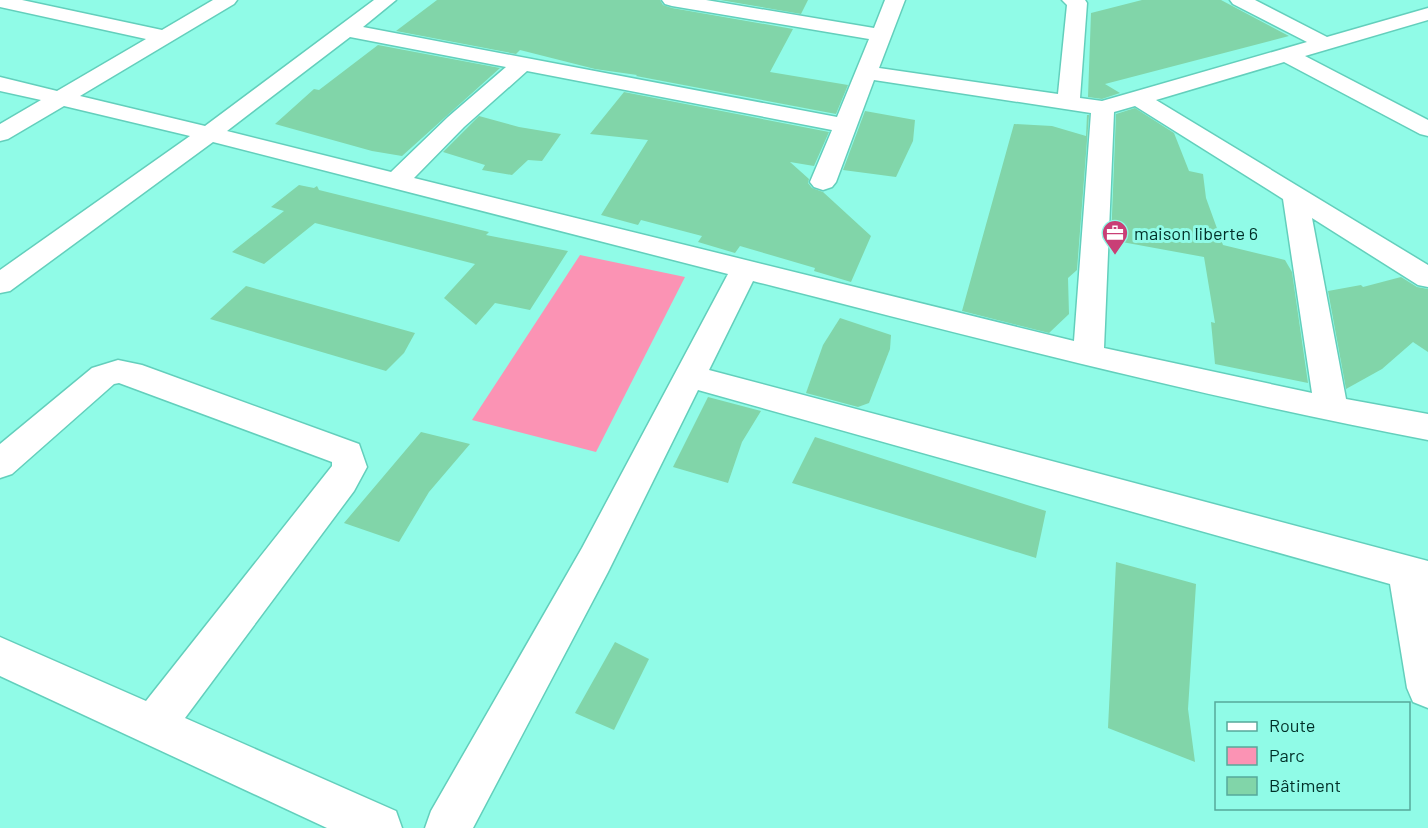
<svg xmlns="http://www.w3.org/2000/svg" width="1428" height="828" font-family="Barlow,sans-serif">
<rect width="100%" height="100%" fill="#90fbe7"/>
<path fill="#fb93b4" d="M580,255l105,22 -89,175 -124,-32z"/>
<g fill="#81d5a9">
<path d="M437,0h223l3,5 9,3 121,21 -23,43 78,13 -12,29 -200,-38 1,-1 -42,-6 -75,-19 -4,4 -120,-23z"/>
<path d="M720,0h88l-7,14z"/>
<path d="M1142,0h79l68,36 -184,48 15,9 -18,6 -14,-2 3,-84z"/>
<path d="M378,45l122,23 -98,88 -30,-5 -97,-27 39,-35 5,1z"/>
<path d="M624,92l205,40 -15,34 -24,-4 19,17 -1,4 4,5 11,4 48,44 -20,46 -37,-11 1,-3 -75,-22 -5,7 -37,-11 4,-6 -61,-16 -3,5 -37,-10 47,-75 -58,-6z"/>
<path d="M1135,108l39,25 15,38 14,3 3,24 17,47 62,15 7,12 16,111 -93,-19 -4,-42 4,1 -11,-66 -93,-17 5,-126z"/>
<path d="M865,111l50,9 -2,21 -17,36 -53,-7z"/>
<path d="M1087,115h2l-12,155 -9,8 1,36 -20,19 -87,-22 52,-187 38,2 34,10z"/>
<path d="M479,116l40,11 42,7 -19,27 -14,-1 -16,15 -30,-5 3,-5 -42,-13z"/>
<path d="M299,185l15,3 3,-2 2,4 170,42 -3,3 82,16 -38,59 -35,-7 -19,22 -32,-27 31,-34 -160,-41 -51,41 -32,-12 52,-41 -13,-4z"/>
<path d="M1401,277l16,10 11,2v63l-15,-10 -31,27 -36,20 -18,-98 33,-6 2,2z"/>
<path d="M246,286l169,47 -11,20 -18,18 -176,-52z"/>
<path d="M840,318l51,17 -1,14 -21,54 -11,4 -52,-14 17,-48z"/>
<path d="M708,397l53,14 -19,31 -14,41 -55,-16z"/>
<path d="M421,432l49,12 -41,48 -30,50 -55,-19z"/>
<path d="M815,437l231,74 -10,47 -244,-75z"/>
<path d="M1116,562l80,22 -8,125 7,53 -87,-34z"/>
<path d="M615,642l34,17 -35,71 -39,-17z"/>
</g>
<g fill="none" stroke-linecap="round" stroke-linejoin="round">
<g stroke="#63cfbc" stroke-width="3">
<g id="street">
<path d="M0,0h22l140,30 51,-30h24l-3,4 -154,92 125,30 169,-126h22l-33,27 474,90 32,-78 -197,-33 -7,-2 -3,-4h44l168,28 11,-28h20l-26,68 179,26 9,-89 -5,-5h23l2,3 -7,95 22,3 205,-59 -74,-38 -3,-4h25l72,37 101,-29v12l-123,36 123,64v16l-8,-2 -136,-72 -128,38 272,165v22l-10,-2 -106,-67 34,181 82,15v26c-227,-43 -451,-102 -675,-159l-44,89 719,191v147l-15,-6 -6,-14 -17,-104 -692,-194 -90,182 -135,256h-48l6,-17 151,-263 146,-274 -515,-132 -203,149 -10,2v-23l190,-134 -126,-30 -56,33 -8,2v-17l41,-24 -41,-9v-14l57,14 89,-52 -146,-32zM350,37l156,30 -58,50 -57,55 -164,-41zM527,71l305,59 -22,52 4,5 9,3 9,-3 4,-5 38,-102 217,33 -17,228 -660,-163 50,-51zM1135,106l148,93 29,194 -208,-45 10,-236z"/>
<path d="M118,360l24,5 217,79 8,23 -13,24 -169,227 211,93 6,17h-75l-327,-152v-39l146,64 186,-235v-4l-213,-79 -5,1 -102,90 -12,4v-34l92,-76z"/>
</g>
</g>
<use href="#street" fill="#fff" fill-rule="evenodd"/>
</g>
<defs>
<g id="office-pin" transform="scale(1.35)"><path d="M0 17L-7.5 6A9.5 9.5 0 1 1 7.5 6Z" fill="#c93f76" stroke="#90fbe7"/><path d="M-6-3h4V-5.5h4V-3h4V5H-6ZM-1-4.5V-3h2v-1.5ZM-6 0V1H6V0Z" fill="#fff"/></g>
</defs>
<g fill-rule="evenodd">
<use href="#office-pin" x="1115" y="233"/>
</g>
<g text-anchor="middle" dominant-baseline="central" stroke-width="6" stroke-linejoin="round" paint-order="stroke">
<g font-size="18" fill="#002f28" stroke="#90fbe7" text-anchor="start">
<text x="1134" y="233">maison liberte 6</text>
</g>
</g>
<rect x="1215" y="702" width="195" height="108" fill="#90fbe7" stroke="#56a99b" stroke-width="1.5"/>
<rect x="1227" y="722" width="30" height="9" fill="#ffffff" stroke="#56a99b" stroke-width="1.5"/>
<text x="1269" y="732" font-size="18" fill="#002f28">Route</text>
<rect x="1227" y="747" width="30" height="18" fill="#fb93b4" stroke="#56a99b" stroke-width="1.5"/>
<text x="1269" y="762" font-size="18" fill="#002f28">Parc</text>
<rect x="1227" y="777" width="30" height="18" fill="#81d5a9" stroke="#56a99b" stroke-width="1.5"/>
<text x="1269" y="792" font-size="18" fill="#002f28">Bâtiment</text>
</svg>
